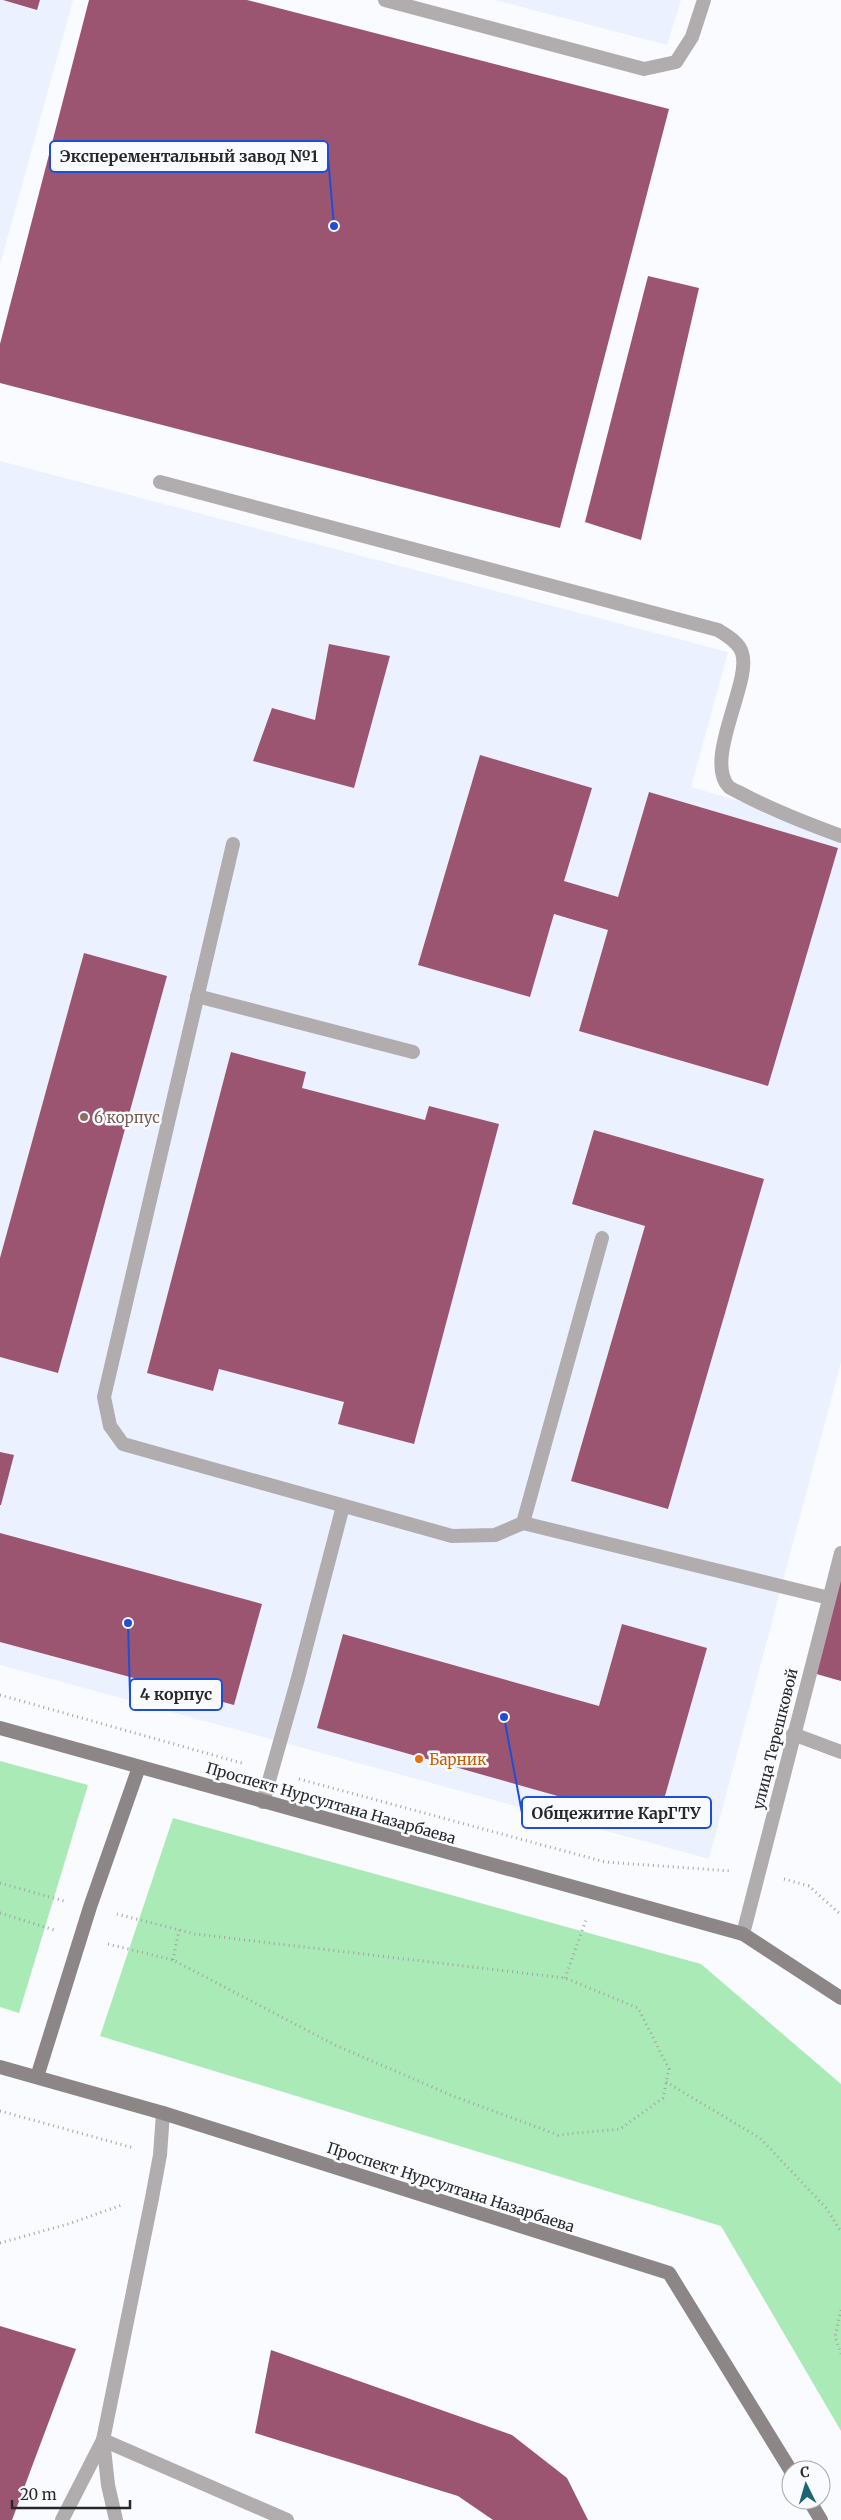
<svg xmlns="http://www.w3.org/2000/svg" width="841" height="2520" font-family="Merriweather,serif">
<rect width="100%" height="100%" fill="#fafbff"/>
<g fill="#ecf1ff">
<path d="M0,0h73l-73,265z"/>
<path d="M495,0h186l-14,45z"/>
<path d="M0,461l728,191 -37,135 150,44v531l-132,497 -709,-194z"/>
</g>
<g fill="#a9eab6">
<path d="M0,1761l88,24 -69,228 -19,-6z"/>
<path d="M173,1818l528,146 140,120v347l-120,-205 -621,-190z"/>
</g>
<g fill="#9c5570">
<path d="M3,0h37l-3,10z"/>
<path d="M89,0h158l422,109 -109,419 -560,-145v-39z"/>
<path d="M648,276l51,12 -58,252 -56,-18z"/>
<path d="M329,644l61,12 -36,132 -101,-27 19,-53 43,12z"/>
<path d="M480,755l112,33 -28,93 54,16 31,-105 189,56 -70,238 -189,-55 29,-101 -54,-16 -24,83 -112,-32z"/>
<path d="M84,953l83,23 -109,397 -58,-16v-99z"/>
<path d="M231,1052l75,20 -4,16 123,32 4,-14 70,18 -85,320 -76,-20 6,-22 -125,-33 -6,22 -66,-18z"/>
<path d="M594,1130l170,49 -96,330 -97,-28 74,-255 -73,-22z"/>
<path d="M0,1452l14,3 -13,50h-1z"/>
<path d="M0,1533l262,71 -28,101 -234,-63z"/>
<path d="M841,1575v106l-28,-8z"/>
<path d="M622,1624l85,24 -50,176 -340,-96 26,-94 256,72z"/>
<path d="M0,2326l76,23 -64,171h-12z"/>
<path d="M271,2350l241,85 55,43 21,42h-95l-35,-24 -203,-63z"/>
</g>
<g fill="none" stroke-linecap="round" stroke-linejoin="round">
<g stroke="#a3a4a8" stroke-width="3" stroke-dasharray="1 4" stroke-linecap="butt">
<path d="M0,1695l245,69"/>
<path d="M299,1779l306,83 126,9"/>
<path d="M784,1879l25,7 32,29"/>
<path d="M0,1883l64,18"/>
<path d="M0,1913l54,17"/>
<path d="M108,1944l65,16 162,85 118,51 105,39 62,-6 43,-31 6,-29 -31,-61 -73,-30 -370,-44 -78,-20"/>
<path d="M173,1960l6,-30"/>
<path d="M565,1978l21,-58"/>
<path d="M666,2082l94,56 67,71 14,23"/>
<path d="M0,2111l134,37"/>
<path d="M0,2243l68,-19 54,-19"/>
<path d="M841,2310l-6,27 6,17"/>
</g>
<g stroke="#b1acad" stroke-width="14">
<path d="M385,0l259,69 32,-7 16,-25 12,-37"/>
<path d="M160,482l558,148c8,5 21,12 24,23 10,28 -39,107 -13,134 4,3 12,6 17,9 31,16 62,28 95,40"/>
<path d="M233,844l-129,553 6,29 13,18 329,92 43,-1 28,-12 306,75"/>
<path d="M197,996l216,56"/>
<path d="M523,1523l79,-285"/>
<path d="M793,1734l48,18"/>
<path d="M263,1802l34,-120 46,-176"/>
<path d="M103,2440l5,45 8,35"/>
</g>
<g stroke="#b1acad" stroke-width="14">
<path d="M103,2440l184,80"/>
<path d="M62,2520l41,-80 49,-242 8,-43 3,-42"/>
</g>
<path stroke="#b1acad" stroke-width="14" d="M743,1934l98,-381"/>
<g stroke="#8d8687" stroke-width="14">
<path d="M0,1728l743,206 98,64"/>
<path d="M0,2067l163,46 506,160 122,198"/>
<path d="M37,2077l53,-170 49,-140"/>
<path d="M809,2500l12,20"/>
</g>
</g>
<circle fill="#8d6e63" stroke="#fafbff" stroke-width="2" cx="84" cy="1117" r="5"/>
<circle fill="#e8710a" stroke="#fafbff" stroke-width="2" cx="419" cy="1759" r="5"/>
<g text-anchor="middle" dominant-baseline="central" stroke-width="5" stroke-linejoin="round" paint-order="stroke">
<g font-size="15" fill="#785e54" stroke="#fafbff" text-anchor="start">
<text x="94" y="1117">6 корпус</text>
</g>
<g font-size="15" fill="#27282c" stroke="#fafbff">
<text transform="translate(775 1739) rotate(-76)">улица Терешковой</text>
<text transform="translate(331 1803) rotate(16)">Проспект Нурсултана Назарбаева</text>
<text transform="translate(451 2187) rotate(18)">Проспект Нурсултана Назарбаева</text>
</g>
<g font-size="15" fill="#c56008" stroke="#fafbff" text-anchor="start">
<text x="429" y="1759">Барник</text>
</g>
</g>
<path fill="none" stroke="#1d4ed8" stroke-width="2" d="M334 226L328 157M128 1623L130 1694M504 1717L522 1813"/>
<g fill="#1d4ed8" stroke="#fafbff" stroke-width="2">
<circle cx="334" cy="226" r="5"/>
<circle cx="128" cy="1623" r="5"/>
<circle cx="504" cy="1717" r="5"/>
</g>
<g fill="#fafbff" stroke="#1d4ed8" stroke-width="2">
<rect x="50" y="141" width="278" height="31" rx="5"/>
<rect x="130" y="1679" width="92" height="31" rx="5"/>
<rect x="522" y="1797" width="189" height="31" rx="5"/>
</g>
<g font-size="16" text-anchor="middle" font-weight="bold" fill="#27282c">
<text x="189" y="162">Эксперементальный завод №1</text>
<text x="176" y="1700">4 корпус</text>
<text x="616" y="1819">Общежитие КарГТУ</text>
</g>
<g transform="translate(806 2485) rotate(355)"><circle r="24" fill="#fafbff" stroke="#a6a7ab"/>
<path d="M0-4L9 19L0 12L-9 19Z" fill="#1d6574"/>
<text y="-8" font-size="14" font-weight="bold" text-anchor="middle" fill="#27282c">С</text>
</g>
<path d="M12 2500v8h118v-8" fill="none" stroke="#27282c" stroke-width="2.5"/>
<text x="20" y="2500" font-size="15" fill="#27282c" stroke="#fafbff" stroke-width="4" paint-order="stroke">20 m</text>
</svg>
